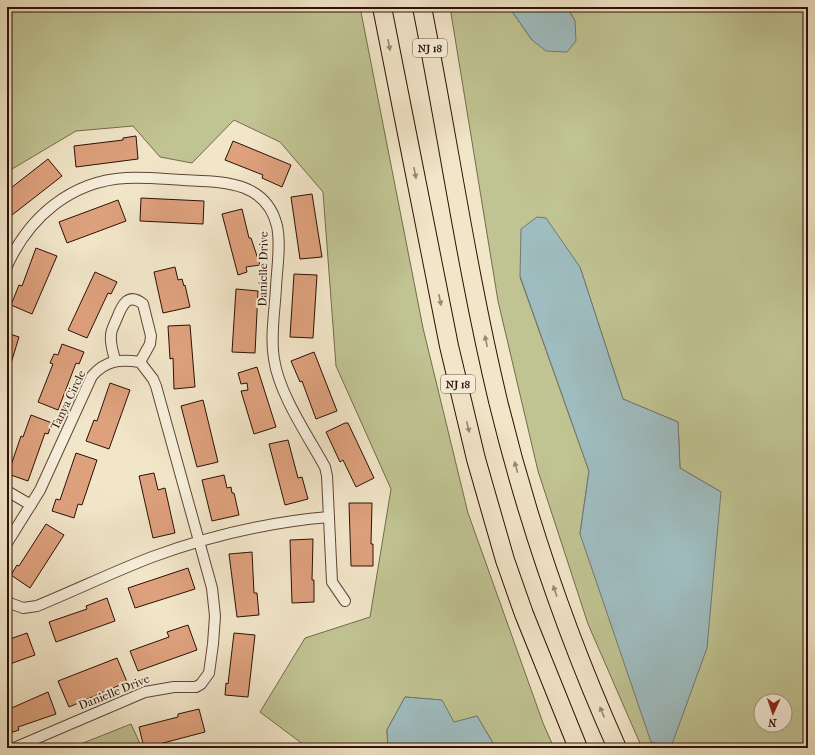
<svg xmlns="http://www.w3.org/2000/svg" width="815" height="755" font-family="'IM FELL French Canon',serif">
<rect width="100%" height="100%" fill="#f2e6c9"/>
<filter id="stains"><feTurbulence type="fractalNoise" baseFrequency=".005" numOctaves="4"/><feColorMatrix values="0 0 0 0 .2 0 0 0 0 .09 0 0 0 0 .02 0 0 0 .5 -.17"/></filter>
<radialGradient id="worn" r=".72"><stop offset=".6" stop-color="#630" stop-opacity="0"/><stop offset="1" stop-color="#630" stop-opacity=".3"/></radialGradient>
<g fill="#c0c392" stroke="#766a4c" fill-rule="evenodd">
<path d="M7,7h353l63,321 45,185 75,210 11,25h-58l-19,-32 -23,7 -13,-23 -36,-3 -18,33 1,18h-80l-48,-36 45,-74 65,-21 21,-128 -55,-123 -13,-174 -43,-50 -46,-22 -42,43 -32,-6 -27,-31 -57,5 -69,41z"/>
<path d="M450,7h59l23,33 43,-19 -8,-14h241v519l-3,6 3,12v204h-166l-54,-124 -50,-153 -40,-170zM580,267l43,132 55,23 2,46 41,24 -141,42 9,-63 -69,-194zM761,701h24v24h-24z"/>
<path d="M131,724l11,24h-58l-1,-5z"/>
</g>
<g fill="#9fbdc0" stroke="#717875">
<path d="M509,7h58l8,14 1,20 -9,11 -21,-1 -14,-11z"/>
<path d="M537,217l9,1 34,49 43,132 55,23 2,46 41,24 -14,156 -36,99 -20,-5 -71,-208 9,-63 -69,-195 1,-47z"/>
<path d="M405,697l37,3 12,22 23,-6 19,32h-108l-1,-18z"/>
</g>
<g fill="#dea17d" stroke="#2d1005">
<path d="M136,136l2,23 -62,8 -2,-21 49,-6v-2z"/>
<path d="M233,141l58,24 -9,22 -20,-9 1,-3 -38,-15z"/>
<path d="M48,159l14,17 -50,39 -5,-6v-18z"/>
<path d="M312,194l10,63 -22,2 -9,-62z"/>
<path d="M141,198l63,3 -1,23 -63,-3z"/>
<path d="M118,200l8,21 -59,22 -8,-21z"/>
<path d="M242,209l7,29h2l9,27 -14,2 1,5 -9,3 -16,-61z"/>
<path d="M36,248l21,8 -25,58 -21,-9 8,-20 3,1z"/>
<path d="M175,267l3,13 4,-1 2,7 1,-1 5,22 -27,6 -9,-41z"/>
<path d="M95,272l22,10 -6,12 -3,-1 -21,45 -19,-8z"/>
<path d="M294,274l23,1 -4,63 -23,-1z"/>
<path d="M236,289l22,2 -3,62 -23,-1z"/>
<path d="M190,325l5,62 -21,2 -1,-31 -3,1 -2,-33z"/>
<path d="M7,333l12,4 -10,33h-2z"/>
<path d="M62,344l22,8 -5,12 -3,-1 -18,47 -20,-8 15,-38 -3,-1 4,-9 4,1z"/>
<path d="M314,352l23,59 -21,8 -14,-38 -2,1 -9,-21z"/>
<path d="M257,367l19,60 -22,7 -13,-43 7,-1 -1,-7 -6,1 -3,-11z"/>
<path d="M110,383l20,7 -21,59 -23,-8 8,-21 3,1z"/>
<path d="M203,400l15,62 -21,5 -16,-61z"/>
<path d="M31,415l21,8 -4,11 -3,-1 -17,48 -20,-7 13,-38 2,1z"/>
<path d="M345,423h3l26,55 -18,9 -13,-27 -3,2 -14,-30z"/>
<path d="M288,440l10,38 4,-1 6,22 -23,6 -16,-61z"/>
<path d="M76,453l21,7 -15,45 -4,-1 -4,14 -22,-7 4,-12 4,1z"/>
<path d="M154,473l4,17 7,-2 10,45 -22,5 -14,-62z"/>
<path d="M224,475l3,13 4,-1 1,6h2l5,22 -27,6 -10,-41z"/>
<path d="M349,503h23l-1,41h2v22h-22z"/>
<path d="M46,524l18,11 -34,53 -19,-13 6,-10 2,1z"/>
<path d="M313,539l-1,41h2v22l-22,1 -2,-63z"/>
<path d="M252,552l2,41h3l2,22 -22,2 -8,-63z"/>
<path d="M188,568l7,21 -60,19 -7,-20z"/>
<path d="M107,598l8,23 -59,21 -7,-20 38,-13 -1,-3z"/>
<path d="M188,625l9,25 -59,21 -8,-20 39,-14 -2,-5z"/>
<path d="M27,633l8,22 -28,10v-25z"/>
<path d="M234,633l21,2 -7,62 -23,-2 1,-12 2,1z"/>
<path d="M117,658l10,24 -58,25 -11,-26z"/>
<path d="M48,692l8,22 -38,13 1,3 -12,4v-24z"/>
<path d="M199,709l6,23 -61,16 -5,-21 39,-10v-3z"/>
</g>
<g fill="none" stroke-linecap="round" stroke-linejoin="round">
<g stroke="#5e4636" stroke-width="12">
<g id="street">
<path d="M7,266c22,-49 64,-85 119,-88 19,-1 38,1 57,2 38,2 83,0 94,46 4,19 0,42 -1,61 -1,23 -6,49 -2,72 5,35 34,77 51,108l2,9 5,106 13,19"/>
<path d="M115,360c-2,-8 -5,-16 -4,-25 0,-5 4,-12 6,-17 5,-13 11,-26 26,-14l8,32 -1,8 -10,18"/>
<path d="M7,491l24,14"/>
<path d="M7,543l33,-53 52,-114c14,-16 28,-17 48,-14l13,17 3,7 56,202 3,28 -2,28 -4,29 -8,11 -5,3h-22l-29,5 -131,56"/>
<path d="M7,602l16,6 14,-2c39,-16 76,-34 115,-49 57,-21 117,-35 177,-40"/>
</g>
</g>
<g stroke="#2d1005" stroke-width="20">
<g id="highway">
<path d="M382,7l67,339 27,113 29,101 19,54 54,134"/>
<path d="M422,7c26,131 45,264 76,394 29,119 69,235 119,347"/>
</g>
</g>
<use href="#street" stroke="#f7efdc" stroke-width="10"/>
<use href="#highway" stroke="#f2e6c9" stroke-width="18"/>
</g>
<defs><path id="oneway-solid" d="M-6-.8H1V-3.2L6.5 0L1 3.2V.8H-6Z"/></defs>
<g fill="#998671">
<use href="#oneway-solid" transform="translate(389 45) rotate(79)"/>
<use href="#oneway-solid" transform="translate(415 173) rotate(79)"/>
<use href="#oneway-solid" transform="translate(440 300) rotate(79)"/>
<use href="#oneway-solid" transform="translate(486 341) rotate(-102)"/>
<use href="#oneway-solid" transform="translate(468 427) rotate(76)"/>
<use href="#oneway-solid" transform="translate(516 467) rotate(-106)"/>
<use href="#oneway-solid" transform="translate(555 591) rotate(-109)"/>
<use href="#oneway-solid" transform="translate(602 712) rotate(-112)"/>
</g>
<g text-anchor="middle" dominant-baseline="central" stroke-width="4" stroke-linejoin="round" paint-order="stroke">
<g fill="#f7efdc" stroke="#6a5346" stroke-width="1">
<rect x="413" y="39" width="34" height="18" rx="3"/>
<rect x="441" y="375" width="34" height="18" rx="3"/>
</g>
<g font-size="11" font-weight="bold" fill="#2d1005">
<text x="430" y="48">NJ 18</text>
<text x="458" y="384">NJ 18</text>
</g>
<g font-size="12" fill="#2d1005" stroke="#f7efdc">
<text transform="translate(263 269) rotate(-89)">Danielle Drive</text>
<text transform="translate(68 400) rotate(-64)">Tanya Circle</text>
<text transform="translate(114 692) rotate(-22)">Danielle Drive</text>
</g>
</g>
<rect width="815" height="755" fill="none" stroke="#f2e6c9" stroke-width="24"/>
<rect x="8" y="8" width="799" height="739" fill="none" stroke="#2d1005" stroke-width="2"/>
<rect x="12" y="12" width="791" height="731" fill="none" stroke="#2d1005"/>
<g transform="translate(773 713) rotate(183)"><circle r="19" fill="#f7efdc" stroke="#a69686"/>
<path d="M0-3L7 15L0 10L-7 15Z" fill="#8f2418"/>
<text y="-6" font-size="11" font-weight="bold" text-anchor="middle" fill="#2d1005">N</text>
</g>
<rect width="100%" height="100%" filter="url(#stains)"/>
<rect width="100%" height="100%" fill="url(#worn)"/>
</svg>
